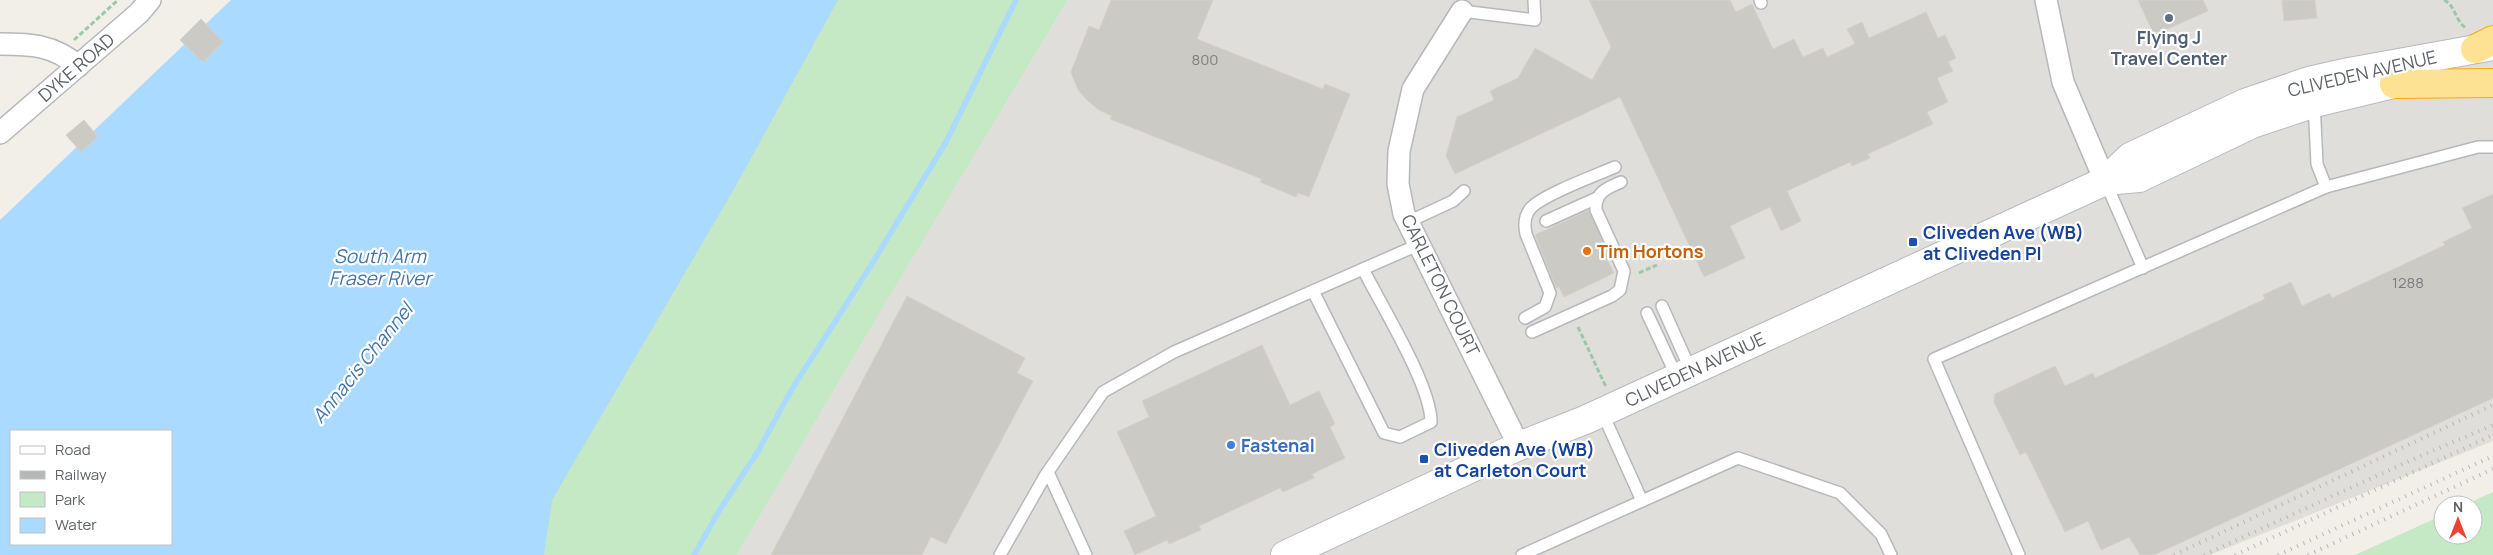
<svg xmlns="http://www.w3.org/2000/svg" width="2493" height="555" font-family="Manrope,sans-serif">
<rect width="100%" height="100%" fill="#f1efe8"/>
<path fill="#e0deda" d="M1068,0h1425v441l-283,114h-1473l148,-251z"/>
<g fill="#c5e8c5">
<path d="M807,0h261l-183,304 -148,251h-277z"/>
<path d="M2493,492v63h-138l88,-40v20h30v-30h-8z"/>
</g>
<path fill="#aadaff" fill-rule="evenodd" d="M231,0h607l-104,189 -182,311 -8,55h-544v-335zM11,431h160v113h-160z"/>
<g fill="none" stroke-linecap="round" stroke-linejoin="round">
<path stroke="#aadaff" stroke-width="5.5" d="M694,555l25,-44 38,-58 35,-64 78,-122 76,-125 70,-142"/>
</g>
<g fill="#cccac5" stroke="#d6d1c6">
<path d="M1111,0h102l-16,39 126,50 2,-5 25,10 -41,103 -11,-4 -2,4 -36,-15 2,-3 -152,-60 2,-3 -13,-6 -11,-9 -10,-11 -7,-18 18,-46 10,4z"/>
<path d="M1589,0h141l6,12 16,-8 21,45 21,-10 9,18 20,-9 4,9 28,-13 -8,-15 15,-7 7,16 57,-26 12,26 7,-3 11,23 -8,4 5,9 -16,7 11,24 -21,10 6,12 -65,30 2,4 -18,8 -2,-4 -63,29 14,30 -20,10 -11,-24 -40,19 15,32 -41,19 -84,-180 -165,77 -9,-18 11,-39 37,-17 -4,-9 28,-13 17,-30 57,32 19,-33z"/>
<path d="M2138,0h65l5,11 -54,24z"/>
<path d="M2282,0h33l2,18 -33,3z"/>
<path d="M201,19l22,23 -20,20 -23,-22z"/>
<path d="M84,120l14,17 -17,15 -15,-17z"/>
<path d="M2493,194v204l-339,157h-14l-11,-18 -28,13 -13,-29 -23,11 -39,-80 -6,3 -26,-53 1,-8 60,-28 10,20 28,-13 2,5 170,-79 -2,-4 28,-13 11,24 28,-13 2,5 113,-53 -2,-3 29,-14 -10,-20z"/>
<path d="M1589,210l21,48 -3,2 7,13 -50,24 -5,-10 -3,1 -21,-53z"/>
<path d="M907,296l118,62 -8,15 16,8 -87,163 -15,-7 -9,18h-151z"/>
<path d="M1262,345l28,60 29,-14 16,33 -5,3 15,31 -33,16 2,4 -31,14 -3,-4 -81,38 2,4 -32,14 -2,-4 -32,15 -11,-24 32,-15 -39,-84 32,-15 -7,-16z"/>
</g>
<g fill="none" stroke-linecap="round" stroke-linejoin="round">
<g stroke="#b5b8bc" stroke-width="14">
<g id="lane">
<path d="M1760,0l1,3"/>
<path d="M1462,11l73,9 -1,-20"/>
<path d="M2105,181l38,87"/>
<path d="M2326,187l152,-40h15"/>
<path d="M1546,221l51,-23"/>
<path d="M1408,222l45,-21 11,-10"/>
<path d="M1313,291l71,142 16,4 31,-15c0,-37 -50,-117 -68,-153"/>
<path d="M1662,306l29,65"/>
<path d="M1647,313l30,64"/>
<path d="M1525,318l20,-11 5,-14 -24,-59c-2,-9 -2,-17 4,-25 11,-14 67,-34 85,-42"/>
<path d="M1532,332l80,-36 8,-6 4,-19 -28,-61c-1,-18 11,-22 25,-28"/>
<path d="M1048,472l38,83"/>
<path d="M1642,501l96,-43 102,35 41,41 10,21"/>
<path d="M1000,555l45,-79 58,-84 71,-40 246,-108"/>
<path d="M1522,555l120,-54 -40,-89"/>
<path d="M2019,555l-85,-196 392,-172 -9,-23 -3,-62"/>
</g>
</g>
<g stroke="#b5b8bc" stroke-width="24">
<g id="street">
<path d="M2046,0l17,82 42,99"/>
<path d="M1462,11l-49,78 -14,62 -1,33 6,30 115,232"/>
<path d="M0,44c31,0 54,1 78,22"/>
<path d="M0,133l139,-120 11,-13"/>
</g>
</g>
<g stroke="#b6babf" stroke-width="30">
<g id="secondary">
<path d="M2105,181l25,-24 115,-54 64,-22 40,-9 144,-26"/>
<path d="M1285,555l234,-109 66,-26 520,-239 34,-3 113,-54 63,-21 79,-19 23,-3"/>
</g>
</g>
<g stroke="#f9ab00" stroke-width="30">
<g id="highway">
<path d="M2475,49l18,-9"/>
<path d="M2394,84l99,-1"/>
</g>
</g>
<g stroke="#9cc7a9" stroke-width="3" stroke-dasharray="5 2.5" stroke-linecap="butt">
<path d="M2444,0c12,6 11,21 22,28"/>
<path d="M74,40l44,-40"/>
<path d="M1639,273l18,-8"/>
<path d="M1578,327l28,60"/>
</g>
<use href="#lane" stroke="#fff" stroke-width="11"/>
<use href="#street" stroke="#fff" stroke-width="21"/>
<use href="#secondary" stroke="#fff" stroke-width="28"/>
<use href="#highway" stroke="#fde293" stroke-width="28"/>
<g stroke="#b6b7b8" stroke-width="4" stroke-dasharray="1 6" stroke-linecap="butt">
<path d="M2174,555l319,-150"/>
<path d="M2204,555l214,-98 75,-32"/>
<path d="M2235,555l258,-120"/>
<path d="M2278,555l215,-99"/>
<path d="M2308,555l185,-86"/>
</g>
</g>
<circle fill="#5c6f8a" stroke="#fff" stroke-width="2" cx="2169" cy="18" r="5"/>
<g fill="#1a4fb4" stroke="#fff" stroke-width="2">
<rect x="1908" y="237" width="10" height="10" rx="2.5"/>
<rect x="1419" y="454" width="10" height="10" rx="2.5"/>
</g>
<circle fill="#e8710a" stroke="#fff" stroke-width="2" cx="1587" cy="251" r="5"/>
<circle fill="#3f7fe0" stroke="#fff" stroke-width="2" cx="1231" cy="445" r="5"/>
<g text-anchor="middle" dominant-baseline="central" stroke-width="4.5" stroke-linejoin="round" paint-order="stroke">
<g font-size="15" fill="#7a7d7f">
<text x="1205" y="59">800</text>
<text x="2408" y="282">1288</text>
</g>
<g font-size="18" font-weight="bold" fill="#4e5e75" stroke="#fff">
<text x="2169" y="37">Flying J<tspan x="2169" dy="21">Travel Center</tspan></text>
</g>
<g font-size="18" fill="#5f6368" stroke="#fff">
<text transform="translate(76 67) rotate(-41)">DYKE ROAD</text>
<text transform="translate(2362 73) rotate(-13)">CLIVEDEN AVENUE</text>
<text transform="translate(1441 285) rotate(64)">CARLETON COURT</text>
<text transform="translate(1695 369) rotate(-25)">CLIVEDEN AVENUE</text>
</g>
<g font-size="18" font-weight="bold" fill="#164399" stroke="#fff" text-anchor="start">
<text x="1923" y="232">Cliveden Ave (WB)<tspan x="1923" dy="21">at Cliveden Pl</tspan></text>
<text x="1434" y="449">Cliveden Ave (WB)<tspan x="1434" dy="21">at Carleton Court</tspan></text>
</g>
<g font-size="18" font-weight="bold" fill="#c56008" stroke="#fff" text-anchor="start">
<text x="1597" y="251">Tim Hortons</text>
</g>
<g font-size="18" font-weight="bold" fill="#366cbe" stroke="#fff" text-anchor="start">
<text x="1241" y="445">Fastenal</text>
</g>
<g font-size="19" font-style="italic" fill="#4174aa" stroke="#fff">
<text x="380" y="256">South Arm<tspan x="380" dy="22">Fraser River</tspan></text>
<text transform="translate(362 363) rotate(-51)">Annacis Channel</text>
</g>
</g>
<rect x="10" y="430" width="162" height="115" fill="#ffffff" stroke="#bfc1c3"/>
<rect x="20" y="446" width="25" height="8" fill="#ffffff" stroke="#bfc1c3"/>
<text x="55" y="455" font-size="15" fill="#5f6368">Road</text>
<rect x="20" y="471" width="25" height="8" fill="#b6b7b8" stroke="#bfc1c3"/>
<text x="55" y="480" font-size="15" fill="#5f6368">Railway</text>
<rect x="20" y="492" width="25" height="15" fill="#c5e8c5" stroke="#bfc1c3"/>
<text x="55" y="505" font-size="15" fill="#5f6368">Park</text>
<rect x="20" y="518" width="25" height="15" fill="#aadaff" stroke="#bfc1c3"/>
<text x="55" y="530" font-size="15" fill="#5f6368">Water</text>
<g transform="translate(2458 520)"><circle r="24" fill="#ffffff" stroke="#bfc1c3"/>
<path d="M0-4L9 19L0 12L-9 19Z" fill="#ea4335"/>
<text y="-8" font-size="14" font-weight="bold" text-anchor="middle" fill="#5f6368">N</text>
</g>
</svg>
